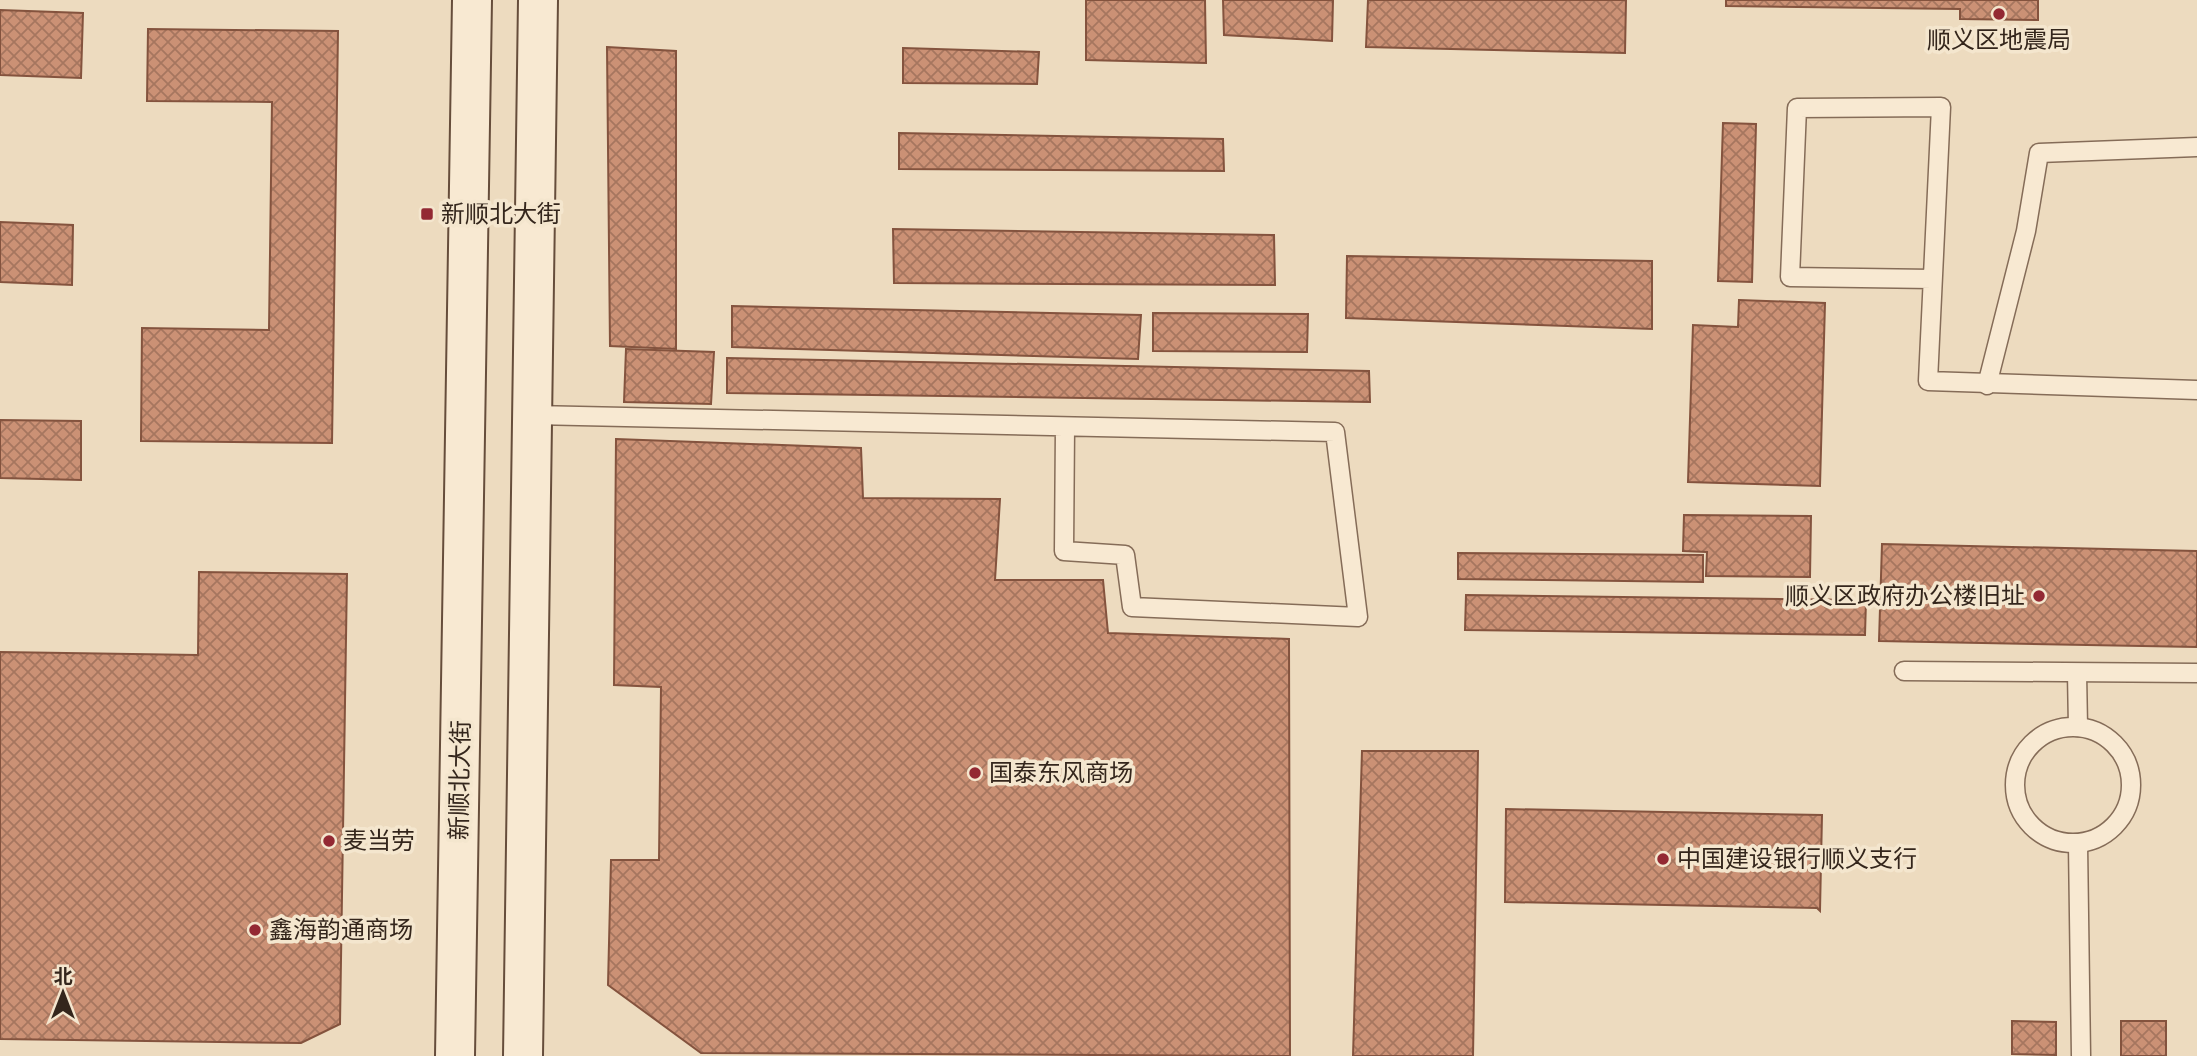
<svg xmlns="http://www.w3.org/2000/svg" width="2197" height="1056" font-family="'Roboto Serif','Noto Sans SC',serif">
<defs>
<pattern id="building-cross-hatch" width="8" height="8" patternUnits="userSpaceOnUse" patternTransform="scale(1.75)"><rect width="8" height="8" fill="#cb9175"/><path d="M0 0l8 8M0 8l8-8" fill="none" stroke="#a6765f"/></pattern>
</defs>
<rect width="100%" height="100%" fill="#eddbbf"/>
<g fill="url(#building-cross-hatch)" stroke="#84533e" stroke-width="2">
<path d="M1086,0h119l1,63 -120,-3z"/>
<path d="M1223,0h110l-1,41 -108,-6z"/>
<path d="M1368,0h258l-1,53 -259,-6z"/>
<path d="M1726,0h312v20l-78,-1v-10l-234,-3z"/>
<path d="M0,10l83,3 -2,65 -81,-3z"/>
<path d="M148,29l190,2 -6,412 -191,-2 1,-113 127,2 3,-228 -125,-1z"/>
<path d="M607,47l69,4v298l-66,-3z"/>
<path d="M903,48l136,4 -2,32 -134,-1z"/>
<path d="M1723,123l33,1 -4,158 -34,-1z"/>
<path d="M899,133l324,6 1,32 -325,-2z"/>
<path d="M0,222l73,3 -1,60 -72,-3z"/>
<path d="M893,229l381,6 1,50 -381,-2z"/>
<path d="M1347,256l305,5v68l-306,-11z"/>
<path d="M1739,300l86,3 -5,183 -132,-4 5,-157 45,2z"/>
<path d="M732,306l409,9 -3,44 -406,-12z"/>
<path d="M1153,313l155,1 -1,38 -154,-1z"/>
<path d="M626,349l88,3 -3,52 -87,-2z"/>
<path d="M727,358l642,13 1,31 -643,-9z"/>
<path d="M0,420l81,1v59l-81,-2z"/>
<path d="M616,439l245,9 2,50 137,1 -5,81h108l5,53 181,6 1,417 -589,-3 -93,-68 3,-125h48l2,-173 -47,-2z"/>
<path d="M1684,515l127,1 -1,61 -104,-1 1,-24 -24,-1z"/>
<path d="M1882,544l315,7v96l-318,-6z"/>
<path d="M1458,553l245,2v27l-245,-3z"/>
<path d="M199,572l148,2 -7,450 -39,19 -301,-4v-387l198,3z"/>
<path d="M1466,595l400,5 -1,35 -400,-5z"/>
<path d="M1362,751h116l-5,305h-120z"/>
<path d="M1506,809l316,6 -2,96 -3,-3 -312,-6z"/>
<path d="M2012,1021l44,1v33l-44,-1z"/>
<rect x="2121" y="1021" width="45" height="35"/>
</g>
<g fill="none" stroke-linecap="round" stroke-linejoin="round">
<g stroke="#856c58" stroke-width="21">
<g id="service">
<path d="M1932,279l-142,-2 7,-169 144,-1 -13,274 269,9"/>
<path d="M1987,385l39,-154 13,-78 158,-6"/>
<path d="M533,415l802,17 23,185 -226,-10 -7,-52 -61,-4 1,-124"/>
<path d="M1904,671l293,2"/>
<path d="M2077,673l1,54"/>
<circle cx="2073" cy="785" r="58"/>
<path d="M2078,844l3,212"/>
</g>
</g>
<g stroke="#664d3b" stroke-width="42">
<g id="secondary">
<path d="M455,1056l17,-1056"/>
<path d="M523,1056l15,-1056"/>
</g>
</g>
<use href="#service" stroke="#f8e9d2" stroke-width="18"/>
<use href="#secondary" stroke="#f8e9d2" stroke-width="38"/>
</g>
<g fill="#932933" stroke="#f4e6ce" stroke-width="2.5">
<circle cx="1999" cy="14" r="7"/>
<rect x="420" y="207" width="14" height="14" rx="3.5"/>
<circle cx="2039" cy="596" r="7"/>
<circle cx="975" cy="773" r="7"/>
<circle cx="329" cy="841" r="7"/>
<circle cx="1663" cy="859" r="7"/>
<circle cx="255" cy="930" r="7"/>
</g>
<g text-anchor="middle" dominant-baseline="central" stroke-width="7" stroke-linejoin="round" paint-order="stroke">
<g font-size="24" fill="#34261c" stroke="#f4e6ce" text-anchor="start">
<text x="1999" y="40" text-anchor="middle">顺义区地震局</text>
<text x="441" y="214">新顺北大街</text>
<text x="2025" y="596" text-anchor="end">顺义区政府办公楼旧址</text>
<text x="989" y="773">国泰东风商场</text>
<text x="343" y="841">麦当劳</text>
<text x="1677" y="859">中国建设银行顺义支行</text>
<text x="269" y="930">鑫海韵通商场</text>
</g>
<g font-size="24" fill="#34261c" stroke="#f4e6ce">
<text transform="translate(460 780) rotate(-89)">新顺北大街</text>
</g>
</g>
<g transform="translate(63 993)" stroke="#f4e6ce" stroke-width="5" paint-order="stroke">
<path d="M0-5L12 26L0 18L-12 26Z" fill="#34261c"/>
<text y="-10" font-size="19" font-weight="bold" text-anchor="middle" fill="#34261c">北</text>
</g>
</svg>
